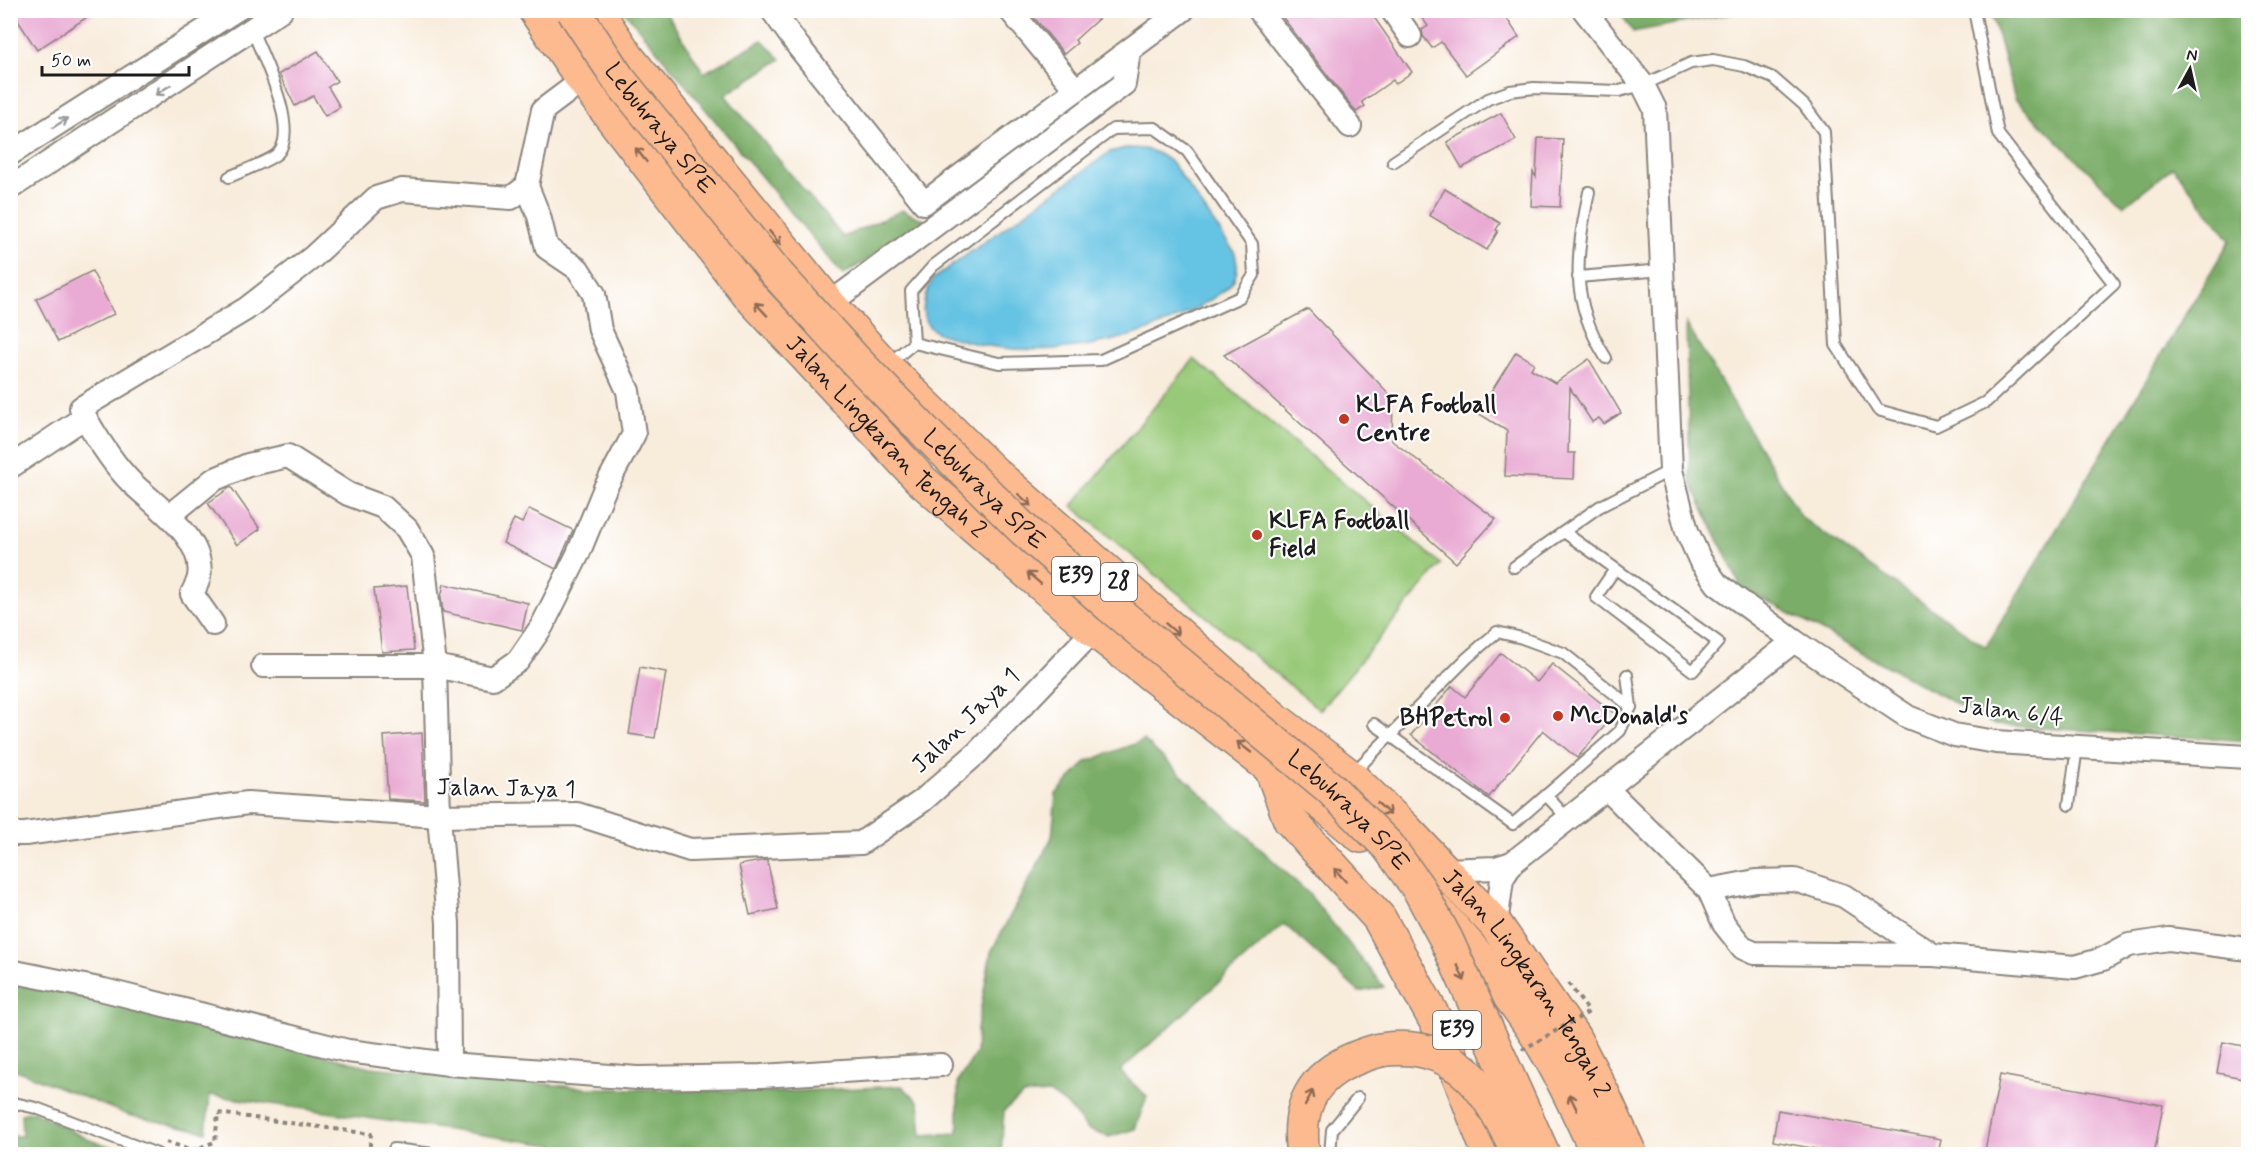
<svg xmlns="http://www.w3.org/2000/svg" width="2259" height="1165" font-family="Mynerve,sans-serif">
<rect width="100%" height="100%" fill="#fff"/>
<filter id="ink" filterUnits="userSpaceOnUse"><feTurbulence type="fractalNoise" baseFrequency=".0167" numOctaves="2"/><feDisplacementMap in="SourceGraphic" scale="12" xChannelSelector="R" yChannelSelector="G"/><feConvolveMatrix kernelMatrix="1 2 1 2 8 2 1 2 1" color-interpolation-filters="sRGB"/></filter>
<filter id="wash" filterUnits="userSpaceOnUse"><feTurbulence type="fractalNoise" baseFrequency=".008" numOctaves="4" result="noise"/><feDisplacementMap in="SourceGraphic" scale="24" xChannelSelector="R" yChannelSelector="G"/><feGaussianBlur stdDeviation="1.35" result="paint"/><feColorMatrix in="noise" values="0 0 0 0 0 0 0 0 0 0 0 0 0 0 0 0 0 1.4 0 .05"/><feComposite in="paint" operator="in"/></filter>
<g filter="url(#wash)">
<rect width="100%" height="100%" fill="#f8ecdb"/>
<path fill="#98c978" stroke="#5a724a" stroke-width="1.5" d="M1194,359l247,205 -121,146 -248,-204z"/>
<g fill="#7aad68" stroke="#4b6442" stroke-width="1.5">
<path d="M624,11h41l39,62 58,-33 19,19 -56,36 118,142 60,-27 25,12 -85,53z"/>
<path d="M1619,11h126l-112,21z"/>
<path d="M1991,11h257v730l-253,-16 -254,-138 -51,-106 -4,-158 116,195 184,129 244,-407 -57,-73 -49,39 -109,-107z"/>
<path d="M1144,740l164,153 76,94 -25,5 -75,-68 -164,147 27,26 -12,32 -26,8 -21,-7 -20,-24 -19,-13 -26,2 -19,16 -3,43h-277l-2,-1 -5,1h-105l-402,-59 -4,37 -78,-17 -117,-47 -1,-86 53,10 308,75 215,21 192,4 124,-6 17,16 3,33 36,-2v-52l18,-28 1,-24 14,-77 61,-115 4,-43 30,-32z"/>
<path d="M33,1111l54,28 48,15h-124l-1,-18h12l-1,-22z"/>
</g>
<path fill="#65c3e3" stroke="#407080" stroke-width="1.5" d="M1126,148c21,0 31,2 47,16l62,89c2,9 4,17 -1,26 -4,9 -15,15 -24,21 -30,20 -65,33 -100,41 -50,11 -99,13 -148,-1 -10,-3 -23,-4 -30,-11 -16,-13 -7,-35 1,-50l177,-127z"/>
<g id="blocks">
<g fill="#e9aad3">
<path d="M11,10h87l-61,40z"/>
<path d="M1028,10h80l-33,30 2,3 -13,11z"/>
<path d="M1277,10h92l43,62 -17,12 -2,-4 -31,22 3,4 -9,6z"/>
<path d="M1416,10h85l18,27 -53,38 -25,-33 -9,6 -9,-12 -1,-6 6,-4z"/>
<path d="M318,51l19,30 -9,6 12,20 -15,9 -12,-20 -18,10 -16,-32z"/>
<path d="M1501,113l15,27 -54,28 -15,-26z"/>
<path d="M1538,138l25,1 -3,68 -29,-1 2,-34 3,5z"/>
<path d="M1445,189l55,34 -4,7 2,1 -11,19 -58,-35z"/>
<path d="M92,271l22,43 -56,28 -22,-43z"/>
<path d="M1308,309l85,89 -1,43 104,78 -40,44 -232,-208z"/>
<path d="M1516,352l18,11 -3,6 24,14 34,-24 32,54 -17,11 -5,-6 -7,4 -22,-34 -2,65h7l-1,26 -69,-3 2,-45 -29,-18z"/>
<path d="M231,487l29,42 -23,16 -29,-42z"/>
<path d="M529,509l44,21 -17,39 -53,-26 11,-24 8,4z"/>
<path d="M444,584l84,19 -6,27 -79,-18 -2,-15z"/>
<path d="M407,586l7,64 -32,2 -8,-63z"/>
<path d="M1501,653l36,29 15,-18 63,50 -38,44 -34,-28 -54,67 -78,-62 41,-49 13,11z"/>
<path d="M640,667l26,5 -11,66 -26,-4z"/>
<path d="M422,733l3,68 -37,-2 -4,-63z"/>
<path d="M767,860l11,49 -28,6 -11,-50z"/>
<path d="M2223,1042l25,5v32l-31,-6z"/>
<path d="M2000,1075l163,30 -9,50h-170z"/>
<path d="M1778,1110l163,29 -3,16h-89l-76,-14z"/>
</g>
</g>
</g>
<g filter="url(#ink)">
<use href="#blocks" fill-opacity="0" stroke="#8a847c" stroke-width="1.5"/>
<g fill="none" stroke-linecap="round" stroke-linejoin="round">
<g stroke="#8a847c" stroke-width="14">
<g id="service">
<path d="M1393,162l95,-63 22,-8 24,-3 85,3 24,-6 48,-22 22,-3 31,6 29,12 31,27 20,27 12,213 42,65 58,16 50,-24 128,-118 -116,-150 -24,-124"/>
<path d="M229,177c11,-5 43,-17 49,-24 22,-24 -16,-98 -26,-123"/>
<path d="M1589,192c-13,65 -20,107 17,166"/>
<path d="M1578,277l85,-7"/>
<path d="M888,364l26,-21 85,20 102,-3 139,-63 14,-22 -2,-31 -65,-93 -32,-23 -42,1 -180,137 -22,25 3,52"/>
<path d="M1564,532l154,110 -25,29 -97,-74 19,-28"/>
<path d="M1514,567l85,-60 72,-37"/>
<path d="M2248,571v25"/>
<path d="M1374,724l139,100 107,-93 11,-24 -4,-32"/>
<path d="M1352,774l115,-116 30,-26 25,6 41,15 68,54"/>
<path d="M1546,795l21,23"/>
<path d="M2069,805l8,-58"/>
<path d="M10,1102l26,6 121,46"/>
<path d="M393,1154l1,-5 39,5"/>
<path d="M1330,1154l2,-24 26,-32"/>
</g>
</g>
<g stroke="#8a847c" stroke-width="26">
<g id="minor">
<path d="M772,10l26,36 126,157 259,-193"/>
<path d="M1010,10l66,80"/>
<path d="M1259,10l91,116"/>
<path d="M1392,10l18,26"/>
<path d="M1584,10l59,75 12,24 16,361 16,61 13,29 17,24 77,57 114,76 46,18 42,7 252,15"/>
<path d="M10,154l226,-144"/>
<path d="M10,188l271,-178"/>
<path d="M829,304l295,-220 5,-33"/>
<path d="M85,417c13,23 27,46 46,65 23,23 75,56 68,95 -1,6 -5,12 -7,17l21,30"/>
<path d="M10,467l75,-50 -4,-9 165,-99 67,-52 63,-59 26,-8 109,8 16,-12 16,-76 40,-30"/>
<path d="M170,515l43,-35 35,-15 40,-9 60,38 35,13 24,22 16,27 12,110 4,150 9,107 1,141"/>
<path d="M263,666h172l58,12 25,-17 24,-35 36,-72 27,-66 29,-54 -6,-43 -28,-61 -6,-36 -16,-25 -31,-21 -8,-32 -12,-30"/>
<path d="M1606,788l103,102 15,34 19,24 11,5 179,2"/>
<path d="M10,834h15l223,-31 191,13 138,-2 113,36 171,-7 61,-42 56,-49 116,-122"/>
<path d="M1445,870l51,-2 16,-5"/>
<path d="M1709,890l47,-9 39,-1 49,16 89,59 142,12 28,-8 26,-14 40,-6 79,10"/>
<path d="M1496,925l6,-46 10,-16 282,-222"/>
<path d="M10,971l94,19 244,61 101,13 188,14 124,-2 180,-11"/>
</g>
</g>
<g stroke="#8a847c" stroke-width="36">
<g id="trunk">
<path id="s1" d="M535,10l48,70 164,213 174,187 173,150 177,138 54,38 36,30"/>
<path id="s2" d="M596,10l32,48 201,246 56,62 107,105 283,248 75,57 56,54 90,95 78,113 28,54 28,62"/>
<path d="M1434,908c45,47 88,98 120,156 16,29 30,60 44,90"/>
</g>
</g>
<g stroke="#8a847c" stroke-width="36">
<g id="motorway">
<path d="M1271,768l19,52 89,98 64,116 46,120"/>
<path d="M1303,1154c-9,-61 21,-89 77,-104"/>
</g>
</g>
<g stroke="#8a847c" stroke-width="4" stroke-dasharray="4.5 4.5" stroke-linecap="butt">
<path d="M166,1142l27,8 22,-8 3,-29 153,21 -2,20"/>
<path d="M197,1149l12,5"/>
</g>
<use href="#service" stroke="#fff" stroke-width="10"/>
<use href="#minor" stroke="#fff" stroke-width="22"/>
<use href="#trunk" stroke="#fcba8e" stroke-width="33"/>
<use href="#motorway" stroke="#fcba8e" stroke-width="33"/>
<g stroke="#8a847c" stroke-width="36" stroke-linecap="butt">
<g id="motorway-bridge">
<path id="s3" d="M573,10l45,68 159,196 79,87 83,85 84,83 87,77 220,182 58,58 31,43 27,50 97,215"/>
<path d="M1380,1050c77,-12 111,42 138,104"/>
</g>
</g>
<path stroke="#8a847c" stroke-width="4" stroke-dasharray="4.5 4.5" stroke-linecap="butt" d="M1522,1050l67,-38 -23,-32"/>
<use href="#motorway-bridge" stroke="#fcba8e" stroke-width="33"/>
</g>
<defs><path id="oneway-shaft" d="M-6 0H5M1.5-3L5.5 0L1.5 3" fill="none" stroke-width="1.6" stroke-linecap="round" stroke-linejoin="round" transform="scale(1.5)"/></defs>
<g stroke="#999">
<use href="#oneway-shaft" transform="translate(163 90) rotate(147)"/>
<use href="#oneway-shaft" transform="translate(60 123) rotate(-33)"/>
</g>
<g stroke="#8c6b55">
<use href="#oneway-shaft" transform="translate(641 155) rotate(-128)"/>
<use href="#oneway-shaft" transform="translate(775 238) rotate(51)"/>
<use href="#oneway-shaft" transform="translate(761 309) rotate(-133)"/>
<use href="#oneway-shaft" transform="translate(1025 500) rotate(41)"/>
<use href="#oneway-shaft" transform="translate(1034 578) rotate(-139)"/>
<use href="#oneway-shaft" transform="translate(1172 629) rotate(41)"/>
<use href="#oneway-shaft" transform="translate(1244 747) rotate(-142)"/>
<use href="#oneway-shaft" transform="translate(1384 809) rotate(43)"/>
<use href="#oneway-shaft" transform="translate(1340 875) rotate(-132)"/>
<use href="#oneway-shaft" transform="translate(1461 973) rotate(66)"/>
<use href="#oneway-shaft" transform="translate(1309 1098) rotate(-64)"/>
<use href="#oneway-shaft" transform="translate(1573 1102) rotate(-116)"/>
</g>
</g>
<g fill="#c8321e" stroke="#fff" stroke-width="2">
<circle cx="1344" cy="419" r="6"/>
<circle cx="1257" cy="535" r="6"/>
<circle cx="1558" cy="716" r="6"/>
<circle cx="1505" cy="718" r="6"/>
</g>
<g text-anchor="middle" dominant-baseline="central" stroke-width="4.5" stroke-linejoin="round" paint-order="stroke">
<g fill="#fff" stroke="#606060" stroke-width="1.5">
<rect x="1052" y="557" width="48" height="38" rx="4.5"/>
<rect x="1101" y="563" width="36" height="38" rx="4.5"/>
<rect x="1433" y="1011" width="48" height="38" rx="4.5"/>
</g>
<g font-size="22" font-weight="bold" fill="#1c1c1c">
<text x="1076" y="576">E39</text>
<text x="1119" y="582">28</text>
<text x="1457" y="1030">E39</text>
</g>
<g font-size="24" fill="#1c1c1c" stroke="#fff">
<text stroke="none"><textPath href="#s3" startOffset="147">Lebuhraya SPE</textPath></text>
<text stroke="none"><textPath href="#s1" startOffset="554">Jalan Lingkaran Tengah 2</textPath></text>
<text stroke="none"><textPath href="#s3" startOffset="633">Lebuhraya SPE</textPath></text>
<text transform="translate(2011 712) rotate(7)">Jalan 6/4</text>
<text transform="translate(966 721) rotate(-44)">Jalan Jaya 1</text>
<text transform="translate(506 789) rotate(1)">Jalan Jaya 1</text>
<text stroke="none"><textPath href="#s3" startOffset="1119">Lebuhraya SPE</textPath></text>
<text stroke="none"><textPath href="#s2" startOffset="1353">Jalan Lingkaran Tengah 2</textPath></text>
</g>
<g font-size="24" font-weight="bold" fill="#1c1c1c" stroke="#fff" text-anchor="start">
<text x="1356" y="405">KLFA Football<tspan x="1356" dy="28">Centre</tspan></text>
<text x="1269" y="521">KLFA Football<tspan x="1269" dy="28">Field</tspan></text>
<text x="1570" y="716">McDonald's</text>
<text x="1493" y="718" text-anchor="end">BHPetrol</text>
</g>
</g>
<rect width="2259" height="1165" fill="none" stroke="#fff" stroke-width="36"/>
<g transform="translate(2190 69) rotate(8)" stroke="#ffffff" stroke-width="4.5" paint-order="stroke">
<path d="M0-4.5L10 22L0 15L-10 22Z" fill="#1c1c1c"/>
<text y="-9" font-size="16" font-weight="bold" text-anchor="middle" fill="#1c1c1c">N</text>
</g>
<path d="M42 66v9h147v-9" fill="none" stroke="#1c1c1c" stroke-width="3"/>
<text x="51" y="66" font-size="18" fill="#1c1c1c" stroke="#ffffff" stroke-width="4.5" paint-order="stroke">50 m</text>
</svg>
